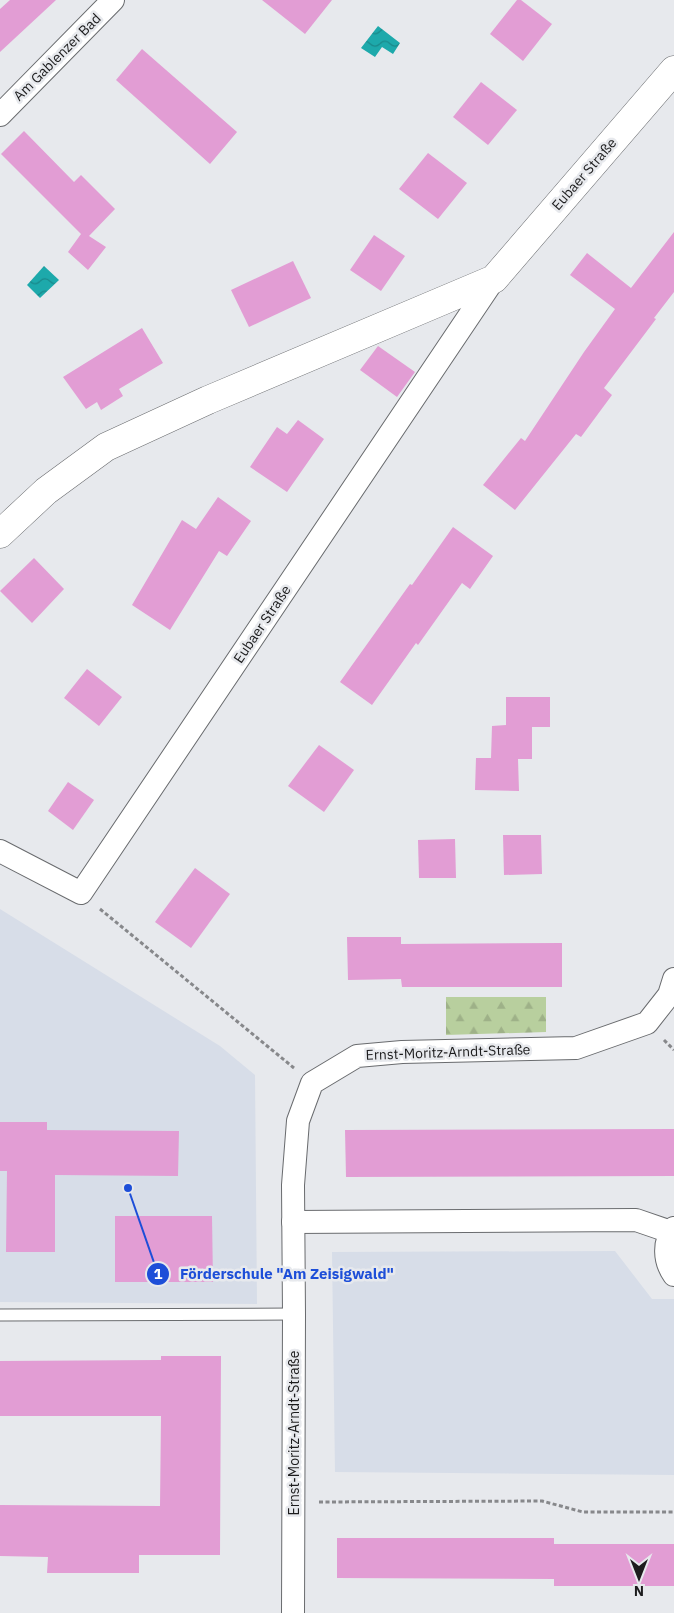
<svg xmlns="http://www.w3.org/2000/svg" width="674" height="1613" font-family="'IBM Plex Sans',sans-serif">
<defs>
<pattern id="forest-firs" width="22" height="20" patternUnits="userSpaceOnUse" patternTransform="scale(1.25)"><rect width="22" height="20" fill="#b8cf9e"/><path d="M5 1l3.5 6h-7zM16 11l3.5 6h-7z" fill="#9eb188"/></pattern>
<pattern id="water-waves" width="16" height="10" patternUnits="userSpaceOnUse" patternTransform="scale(1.25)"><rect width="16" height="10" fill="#1da9ab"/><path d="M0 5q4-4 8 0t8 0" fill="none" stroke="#19898b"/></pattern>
</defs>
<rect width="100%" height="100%" fill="#e7e9ed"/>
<g fill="#d7dde8">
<path d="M0,909l220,137 35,29 2,229 -257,-2z"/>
<path d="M615,1251l37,48h22v176l-339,-3 -3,-220z"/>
</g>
<path fill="url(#forest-firs)" d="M446,997h100v35l-100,3z"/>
<g fill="url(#water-waves)">
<path d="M378,26l22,17 -7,11 -11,-7 -7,10 -14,-9z"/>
<path d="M44,266l15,14 -19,18 -13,-13z"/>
</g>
<g fill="#e29dd4">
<path d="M10,0h46l-56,52v-43z"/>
<path d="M262,0h70l-27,34z"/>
<path d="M517,0h4l31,24 -29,37 -33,-27z"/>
<path d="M142,49l95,83 -27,32 -94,-84z"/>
<path d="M481,82l36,28 -29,35 -35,-28z"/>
<path d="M24,131l50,51 7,-7 34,34 -26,27 17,11 -18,23 -20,-18 13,-18 -80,-80z"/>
<path d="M428,153l39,30 -29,36 -39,-30z"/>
<path d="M674,232v60l-20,26 2,1 -52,69 8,7 -31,42 -5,-3 -61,76 -32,-25 38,-47 4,3 59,-89 31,-43 -45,-34 17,-22 44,35z"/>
<path d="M374,235l31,21 -24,35 -31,-21z"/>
<path d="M293,261l18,37 -62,29 -18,-37z"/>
<path d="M142,328l21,35 -44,26 4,7 -22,14 -4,-8 -11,7 -23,-32z"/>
<path d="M378,346l37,26 -18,25 -37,-27z"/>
<path d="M298,420l26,19 -37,53 -37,-25 27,-40 10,7z"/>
<path d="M218,497l33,24 -24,35 -8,-5 -49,79 -38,-25 50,-85 14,9z"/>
<path d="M453,527l40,29 -23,33 -8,-6 -44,62 -2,-2 -44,62 -32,-23 70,-98 2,1z"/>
<path d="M34,558l30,31 -32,34 -32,-32z"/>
<path d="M87,669l35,28 -23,29 -35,-28z"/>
<path d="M506,697h44v30h-18v32h-14l1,32 -44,-1 1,-32h15l1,-32 14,-1z"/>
<path d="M319,745l35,25 -30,42 -36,-26z"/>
<path d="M68,782l26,18 -21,30 -25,-19z"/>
<path d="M503,835h38l1,39 -38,1z"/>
<path d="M455,839l1,39h-37l-1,-38z"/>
<path d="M195,868l35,26 -39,54 -36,-26z"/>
<path d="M347,937h54v7l161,-1v44h-160l-1,-8 -53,1z"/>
<path d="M0,1122h47v8l132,1 -1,45 -123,-1v77h-49l1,-81h-7z"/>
<path d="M674,1129v47l-328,1 -1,-47z"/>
<path d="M115,1216h97l1,66h-98z"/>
<path d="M161,1356h60l-1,199h-81v18h-92l1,-16 -48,-1v-51l160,1 1,-90h-161v-55l161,-1z"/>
<path d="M337,1538h217v6h120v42h-120v-7l-217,-1z"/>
</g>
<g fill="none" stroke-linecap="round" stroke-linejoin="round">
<g stroke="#696b6e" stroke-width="13">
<path id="service" d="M0,1315l294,-1"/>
</g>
<g stroke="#696b6e" stroke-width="24">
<g id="minor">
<path d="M0,115l113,-115"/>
<path d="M0,851l81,42 413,-614"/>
<path d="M293,1222l343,-2 35,12"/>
<path d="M674,1228c-11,14 -10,33 0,47"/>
<path d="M293,1613l1,-299 -1,-129 5,-64 14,-38 45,-27 45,-4 174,-4 71,-25 22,-28 5,-16"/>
</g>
</g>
<g stroke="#696b6e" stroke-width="29">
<path id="tertiary" d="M0,534l46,-43 60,-44 102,-47 286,-121 180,-209"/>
</g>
<g stroke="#87888b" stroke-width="3" stroke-dasharray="4 2.5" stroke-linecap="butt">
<path d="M100,909l194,159"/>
<path d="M664,1040l10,10"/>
<path d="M319,1502l223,-1 41,11h91"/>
</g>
<use href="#service" stroke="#fff" stroke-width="11"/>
<use href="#minor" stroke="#fff" stroke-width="22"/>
<use href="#tertiary" stroke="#fff" stroke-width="28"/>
</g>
<g text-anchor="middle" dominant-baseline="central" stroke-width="5" stroke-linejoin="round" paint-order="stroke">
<g font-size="14" fill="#1c1c1d" stroke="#e7e9ed">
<text transform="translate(57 57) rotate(-45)">Am Gablenzer Bad</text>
<text transform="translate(584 174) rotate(-49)">Eubaer Straße</text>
<text transform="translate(262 624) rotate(-56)">Eubaer Straße</text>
<text transform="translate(448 1052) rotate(-2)">Ernst-Moritz-Arndt-Straße</text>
<text transform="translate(294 1433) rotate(-90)">Ernst-Moritz-Arndt-Straße</text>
</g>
</g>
<path fill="none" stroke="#1d4ed8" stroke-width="2" d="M128 1188L158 1274"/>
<g fill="#1d4ed8" stroke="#e7e9ed" stroke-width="2">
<circle cx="128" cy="1188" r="5"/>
<circle cx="158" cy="1274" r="12"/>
</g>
<g font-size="15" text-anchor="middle" font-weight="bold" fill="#fff">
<text x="158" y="1279">1</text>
</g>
<g font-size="15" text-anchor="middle" font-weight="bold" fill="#1d4ed8" stroke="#e7e9ed" stroke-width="5" stroke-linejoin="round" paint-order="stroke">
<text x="287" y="1279">Förderschule "Am Zeisigwald"</text>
</g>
<g transform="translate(639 1578) rotate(180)" stroke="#e7e9ed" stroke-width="4" paint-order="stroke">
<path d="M0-4L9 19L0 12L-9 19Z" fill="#1c1c1d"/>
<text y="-8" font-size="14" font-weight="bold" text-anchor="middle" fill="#1c1c1d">N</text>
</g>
</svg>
